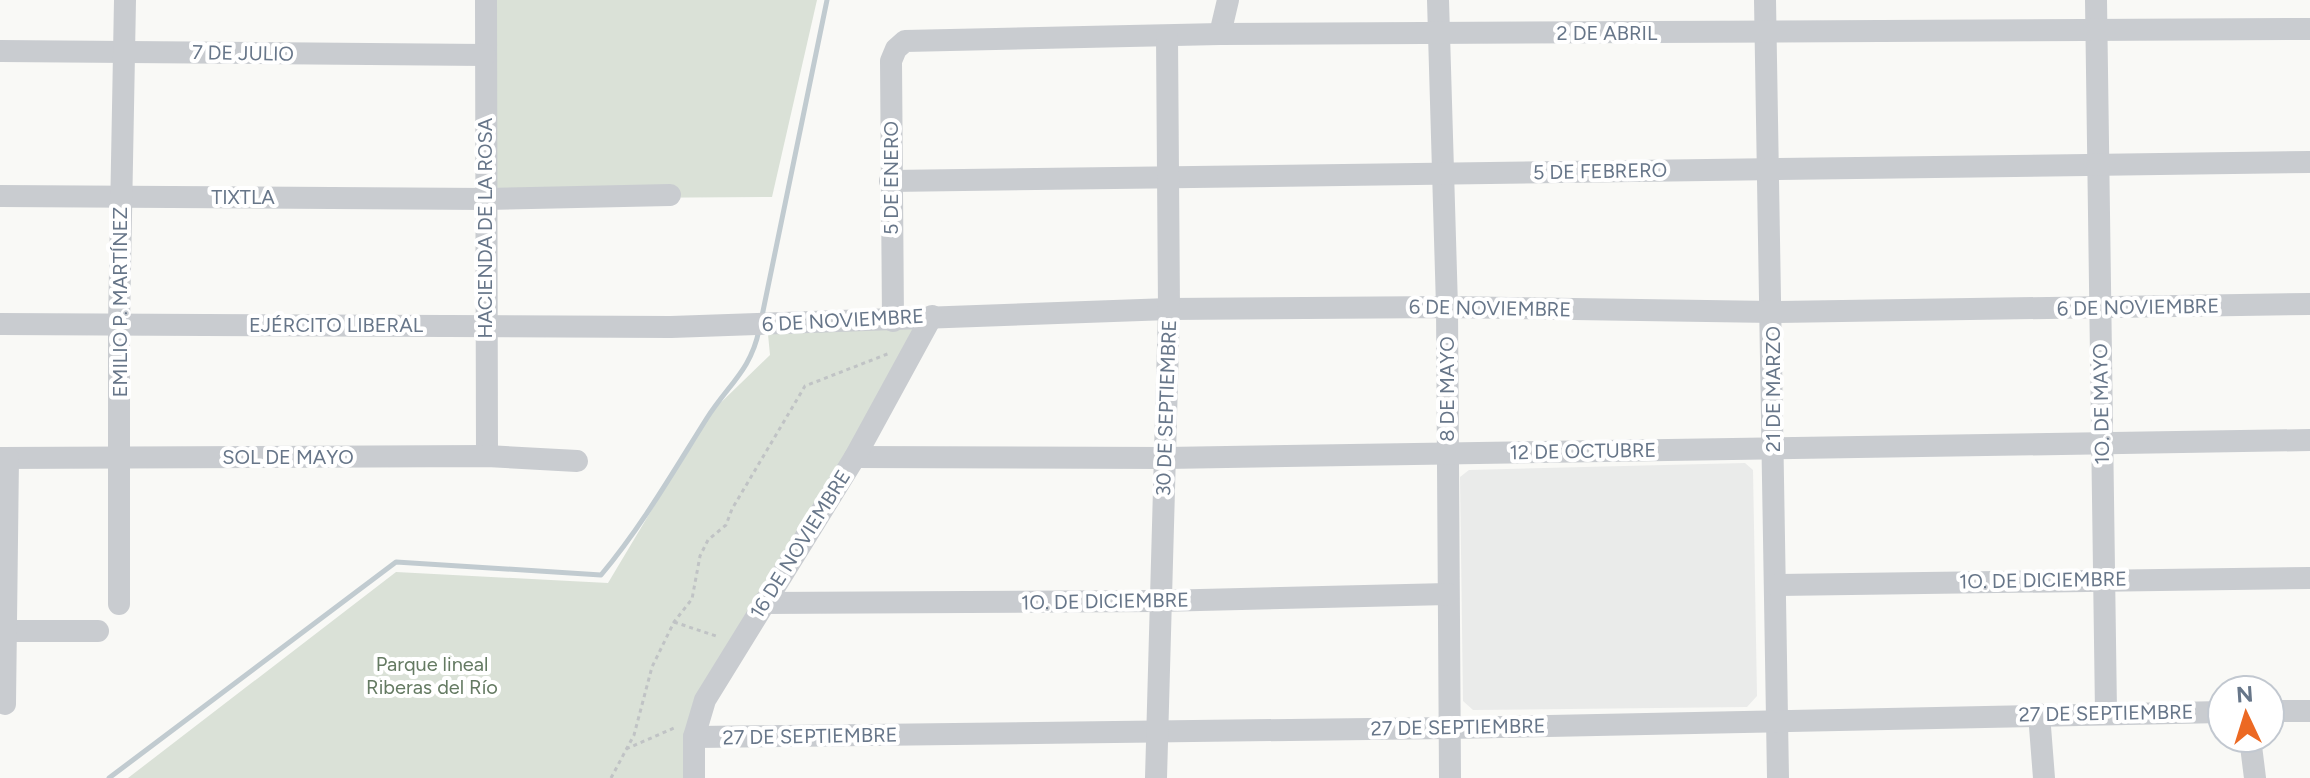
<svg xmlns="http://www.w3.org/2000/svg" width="2310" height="778" font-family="Figtree,sans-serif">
<rect width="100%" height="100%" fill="#f9f9f6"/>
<path fill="#eaebea" d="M1745,463l8,7 4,226 -10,11 -274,3 -10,-9 -3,-224 9,-7z"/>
<g fill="#dae1d7">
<path d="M486,0h331l-45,197 -286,2z"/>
<path d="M932,316l-212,355 -26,107h-566l268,-206 212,11 101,-169 61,-59 -3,-31z"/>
</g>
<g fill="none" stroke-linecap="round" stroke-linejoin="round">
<g stroke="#c1cbd0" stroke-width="5">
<path d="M762,316l65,-316"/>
<path d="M109,778l287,-216 205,13c41,-49 72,-103 106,-157 21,-33 44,-48 52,-88"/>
</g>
<g stroke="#c0c3c5" stroke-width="3" stroke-dasharray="4 4" stroke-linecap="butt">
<path d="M674,622l45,15"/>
<path d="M626,749l48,-21"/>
<path d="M611,778l23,-43 18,-68 22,-45 18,-23 8,-43 8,-16 18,-15 6,-16 73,-123 85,-33"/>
</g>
<g stroke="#c9ccd0" stroke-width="22">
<path d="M486,0l1,456"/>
<path d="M1438,0l9,307 3,471"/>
<path d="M1765,0l13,778"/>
<path d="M2096,0l10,712"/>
<path d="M1220,34l8,-34"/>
<path d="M0,51l485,4"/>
<path d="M890,181l1420,-19"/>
<path d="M0,196l486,3 184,-4"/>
<path d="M893,321l-2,-260 5,-12 9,-8 315,-7 1090,-5"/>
<path d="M0,324l671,3 498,-18 278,-2 326,5 537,-8"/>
<path d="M855,457l311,1 1144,-18"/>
<path d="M0,458l487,-2 90,5"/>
<path d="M1775,585l535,-7"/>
<path d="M763,603l396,-2 289,-7"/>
<path d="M119,604v-280l6,-324"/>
<path d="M0,631h98"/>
<path d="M5,704l3,-246"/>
<path d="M2270,711h40"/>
<path d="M2039,714l5,64"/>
<path d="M694,737l755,-9 773,-16"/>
<path d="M2250,738l5,40"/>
<path d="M694,778v-41l11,-37 150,-243 77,-141"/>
<path d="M1156,778l13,-469 -2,-272"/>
</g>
</g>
<g text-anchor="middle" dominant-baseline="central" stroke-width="8" stroke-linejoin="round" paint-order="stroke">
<g font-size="20" fill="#677689" stroke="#fff">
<text x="1607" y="33">2 DE ABRIL</text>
<text transform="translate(243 53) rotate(1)">7 DE JULIO</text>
<text transform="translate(1600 171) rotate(-1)">5 DE FEBRERO</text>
<text transform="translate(891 178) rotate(-90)">5 DE ENERO</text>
<text x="243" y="197">TIXTLA</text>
<text transform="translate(485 228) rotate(-90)">HACIENDA DE LA ROSA</text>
<text transform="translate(120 302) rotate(-90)">EMILIO P. MARTÍNEZ</text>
<text transform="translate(2138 307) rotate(-1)">6 DE NOVIEMBRE</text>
<text transform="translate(1490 308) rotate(1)">6 DE NOVIEMBRE</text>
<text transform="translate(843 320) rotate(-3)">6 DE NOVIEMBRE</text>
<text x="336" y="325">EJÉRCITO LIBERAL</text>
<text transform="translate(1447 389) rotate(-90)">8 DE MAYO</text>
<text transform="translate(1773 389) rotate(-90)">21 DE MARZO</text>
<text transform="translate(2101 404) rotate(-91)">1O. DE MAYO</text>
<text transform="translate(1166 408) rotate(-88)">30 DE SEPTIEMBRE</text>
<text transform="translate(1583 451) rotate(-1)">12 DE OCTUBRE</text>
<text x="288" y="457">SOL DE MAYO</text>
<text transform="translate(800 544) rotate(-58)">16 DE NOVIEMBRE</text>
<text transform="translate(2043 580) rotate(-1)">1O. DE DICIEMBRE</text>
<text transform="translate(1105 601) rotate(-1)">1O. DE DICIEMBRE</text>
<text transform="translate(2106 713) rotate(-1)">27 DE SEPTIEMBRE</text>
<text transform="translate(1458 727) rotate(-1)">27 DE SEPTIEMBRE</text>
<text transform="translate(810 736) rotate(-1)">27 DE SEPTIEMBRE</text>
</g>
<g font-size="20" fill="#647a62" stroke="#fff">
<text x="432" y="664">Parque lineal<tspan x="432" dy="23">Riberas del Río</tspan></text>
</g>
</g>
<g transform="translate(2246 714) rotate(356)"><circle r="38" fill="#ffffff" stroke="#c2c8d0" stroke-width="2"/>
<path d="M0-6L14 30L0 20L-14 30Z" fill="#ec6923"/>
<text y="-12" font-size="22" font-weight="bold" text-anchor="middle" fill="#677689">N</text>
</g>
</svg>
